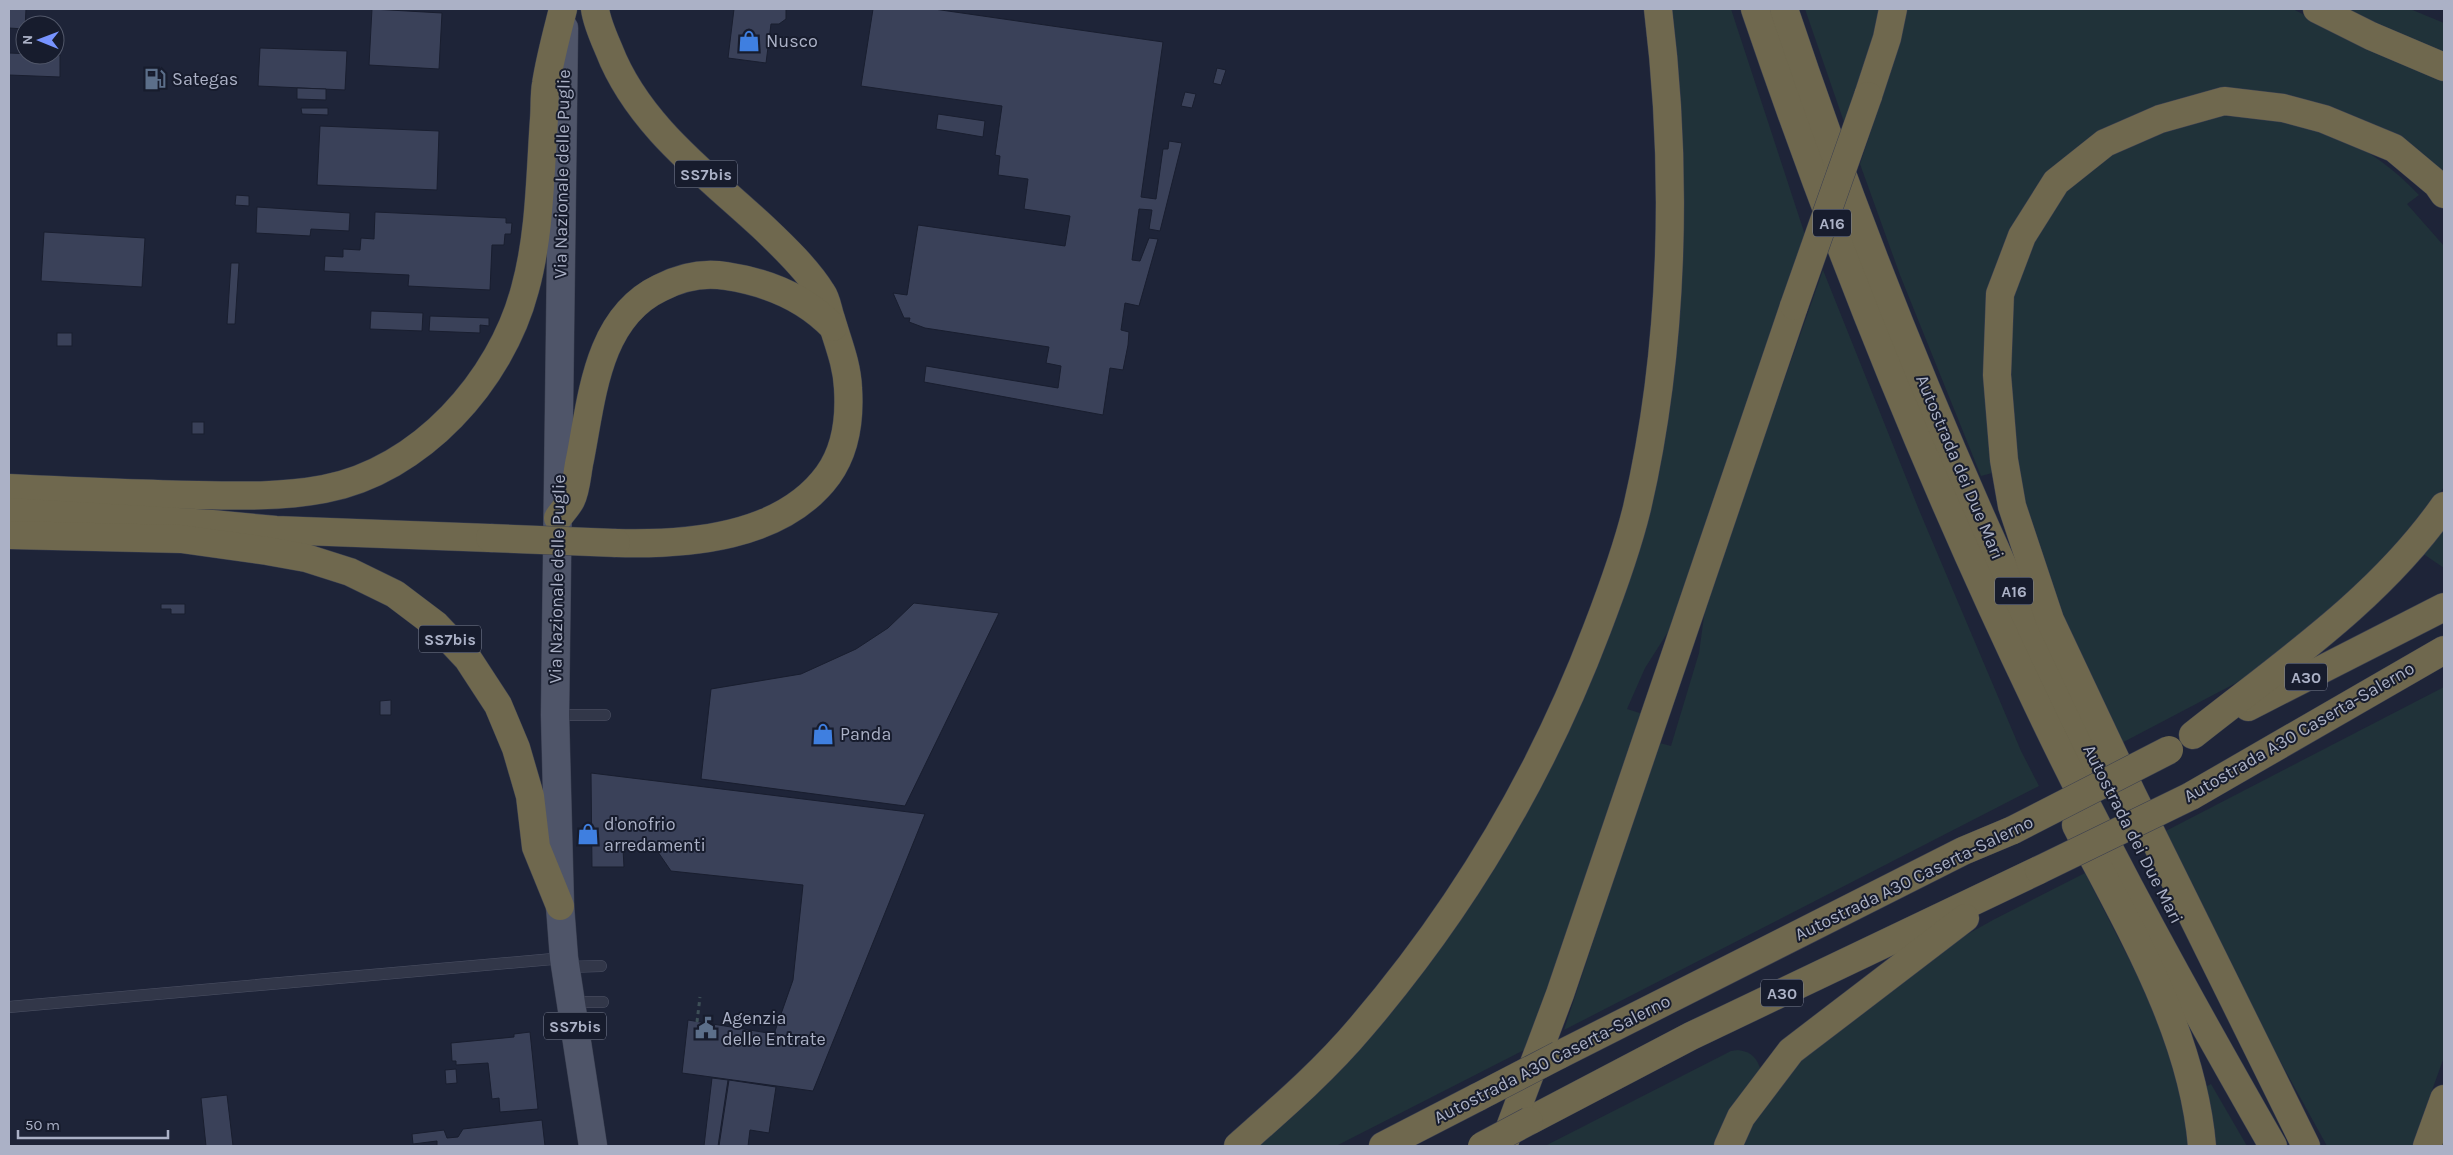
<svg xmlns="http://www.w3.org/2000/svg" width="2453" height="1155" font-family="Karla,sans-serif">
<rect width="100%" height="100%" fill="#1e2438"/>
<g fill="#203239">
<path d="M1667,9h64l75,229 -133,386 -28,44 -18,41 16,5 -117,335 -190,97h-79l224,-259 176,-425z"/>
<path d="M1805,9h76l-8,31 -28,85z"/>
<path d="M1907,9h386l32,17 119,54v110l-6,-8 -171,-84 -186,52 -95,182 -1,62 7,79 -11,3 -81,-201 -40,-111 35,-105z"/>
<path d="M2336,9h74l34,14v36z"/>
<path d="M2221,116c82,1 141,19 198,79l-12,9 37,42v241l-66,87 -123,99 -141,74 -93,-223 -19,-188 23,-87 43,-62 61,-45z"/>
<path d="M1823,270l96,240 102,241 18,35 -475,244 58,-176 34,-112 15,4 28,-93 7,-51z"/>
<path d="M2444,519v49l-22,-15z"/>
<path d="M2444,687v370l-32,89h-85l-138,-250 -31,-61z"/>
<path d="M2085,873l68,133 27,74 13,66h-456l37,-61 49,-51 80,-64 90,-50z"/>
<path d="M1738,1050c14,2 19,8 23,21l-41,75h-175l186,-95z"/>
<path d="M2211,1084l36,62h-37l-10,-56z"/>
</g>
<g fill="#3a4159" stroke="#191e2f">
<path d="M9,9h17l-1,20 -16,-1z"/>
<path d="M372,9l70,4 -3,56 -70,-4z"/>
<path d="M734,9h52v10l-7,5h-8l-5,39 -38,-5z"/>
<path d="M873,9h61l229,33 -22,155 15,2 7,-50h5l1,-8 13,2 -22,88 -11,-2 3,-19 -13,-1 -7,51 8,1 9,-23 9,1 -19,67 -14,-3 -4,27 8,2 -1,13 -5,25 -13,-2 -7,47 -179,-33 2,-16 132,22 3,-22 -15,-3 3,-16 -124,-19 -16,-6 1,-4h-6l-11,-25 14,2 11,-70 147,21 5,-30 -46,-7 4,-30 -30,-4 2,-19 -5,-1 7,-49 -141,-20z"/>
<path d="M260,48l87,3 -2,39 -87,-4z"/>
<path d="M9,53l51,2v22l-51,-2z"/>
<path d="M1217,68l9,2 -5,15 -8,-2z"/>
<path d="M297,88l29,1v11l-29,-1z"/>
<path d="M1185,92l11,2 -4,14 -11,-2z"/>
<path d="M301,108h27v7l-26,-1z"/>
<path d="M938,114l47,7 -2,16 -47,-8z"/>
<path d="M320,126l119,5 -2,59 -120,-5z"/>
<path d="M236,195l13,1v10l-14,-1z"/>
<path d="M257,207l93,6 -1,18 -38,-2 -1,7 -54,-3z"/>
<path d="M375,212l131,6v5h6l-1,11h-6l-1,11h-12l-2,45 -82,-4 1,-11 -85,-4 1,-15 18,1v-8l17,1 1,-12 13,1z"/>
<path d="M44,232l101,6 -3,49 -101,-6z"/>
<path d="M231,263h8l-4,61h-8z"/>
<path d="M371,311l52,2 -1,18 -52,-2z"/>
<path d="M430,316l59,2v8l-9,-1v8l-51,-2z"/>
<rect x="57" y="333" width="15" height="13"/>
<rect x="192" y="422" width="12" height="12"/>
<path d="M914,603l85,10 -94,193 -204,-27 10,-90 90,-15 55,-25 32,-21z"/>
<path d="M161,604h24v10h-14v-5h-10z"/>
<path d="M391,700v15h-11v-14z"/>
<path d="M591,773l334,41 -112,277 -131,-18 6,-53 86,14 19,-54 10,-95 -132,-14 -13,-19 -35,-3 1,18h-32z"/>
<path d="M530,1032l8,77 -38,3 -1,-14 -7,1 -4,-36 -32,2v-4h-4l-1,-18 63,-6v-3z"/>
<path d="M456,1069l1,14 -11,1 -1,-14z"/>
<path d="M712,1078l16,2 -10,66h-14z"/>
<path d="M729,1080l47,7 -7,46 -19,-3 -2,16h-29z"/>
<path d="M227,1095l6,51h-27l-5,-48z"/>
<path d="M542,1120l3,26h-108v-5l-24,3 -1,-10 32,-4 3,8 11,-1 5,-8z"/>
</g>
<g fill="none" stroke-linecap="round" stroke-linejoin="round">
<g stroke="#4c5164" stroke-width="12">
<g id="lane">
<path d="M555,715h50"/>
<path d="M567,967l34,-1"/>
<path d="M571,1002h32"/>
<path d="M9,1007l555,-49"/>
</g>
</g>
<g stroke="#3b4052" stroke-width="29">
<path id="primary" d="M564,28l-9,687 5,191 4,52 29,188"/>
</g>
<g stroke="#393e50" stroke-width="29">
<g id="highway">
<path d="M595,9c2,14 8,27 14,41 29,75 98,125 155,178 19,18 44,42 58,65 5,7 6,18 9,26 7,24 16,45 17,69 2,31 -2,62 -20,87 -46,63 -141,70 -212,68"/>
<path d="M1755,9c81,238 175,472 284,699 71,149 152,295 234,438"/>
<path d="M1784,9c89,266 198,525 323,776"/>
<path d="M2317,9l54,27 73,31"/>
<path d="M1868,96l19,-58 6,-29"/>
<path d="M9,488c63,3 126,6 189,7 42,1 84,2 126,-6 96,-18 177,-108 201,-200 15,-54 15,-114 19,-170 1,-11 0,-24 2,-35 4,-26 11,-51 17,-75"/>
<path d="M9,512l203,12 64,6 214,8"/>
<path d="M558,518c4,-6 10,-12 13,-18 6,-12 6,-29 9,-41 12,-61 17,-141 80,-171 21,-11 42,-16 66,-12 40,6 79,22 107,51"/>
<path d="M9,535l172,4 86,12 39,7 44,14 45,22 41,31 32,34 30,46 18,43 14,48 6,51 24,59"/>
<path d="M2248,707l196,-100"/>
<path d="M2193,735c88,-70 186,-136 251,-229"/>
<path d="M2191,796l253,-146"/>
<path d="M2076,825c52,101 116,205 126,321"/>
<path d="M1559,1055l404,-204 50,-21"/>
<path d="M1529,1121l162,-85 348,-166"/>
<path d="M1238,1146c43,-38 86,-75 123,-119 101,-118 181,-253 236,-398 15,-39 30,-80 40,-121 37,-159 41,-337 21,-499"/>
<path d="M1383,1146l95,-49"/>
<path d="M1503,1146l57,-152 234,-688"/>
<path d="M1728,1146l13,-29 50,-66 174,-133"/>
<path d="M2306,1146l-174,-352 -82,-174 -38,-114 -8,-46 -7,-85 3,-81 22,-58 34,-54 49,-39 55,-24 64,-18 59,7 41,11 70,29 43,36 7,10"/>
<path d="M2427,1146l17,-47"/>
</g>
</g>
<path stroke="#3d4f57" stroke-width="3" stroke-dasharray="4 4" stroke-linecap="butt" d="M697,1022l3,-25"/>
<use href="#lane" stroke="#323749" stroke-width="11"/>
<use href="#primary" stroke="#4f5569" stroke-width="28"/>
<use href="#highway" stroke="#6f684e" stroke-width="28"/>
<g stroke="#393e50" stroke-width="29" stroke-linecap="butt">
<g id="highway-bridge">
<path d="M1794,306l74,-210"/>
<path d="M490,538l126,5"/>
<path d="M2013,830l156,-80"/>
<path d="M2039,870l152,-74"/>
<path d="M1478,1097l81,-42"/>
<path d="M1482,1146l47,-25"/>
</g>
</g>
<use href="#highway-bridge" stroke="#6f684e" stroke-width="28"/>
</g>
<defs>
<g id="shop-bare" transform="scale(1.725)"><path d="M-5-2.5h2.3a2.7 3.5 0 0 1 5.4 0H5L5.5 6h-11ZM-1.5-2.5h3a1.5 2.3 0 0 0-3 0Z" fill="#3f7fe0" stroke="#171c2d" stroke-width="2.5" paint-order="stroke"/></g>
<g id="fuel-bare" transform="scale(1.725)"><path d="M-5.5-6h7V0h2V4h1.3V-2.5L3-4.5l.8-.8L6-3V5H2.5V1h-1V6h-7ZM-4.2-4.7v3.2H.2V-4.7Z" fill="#5c6f8a" stroke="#171c2d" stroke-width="2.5" paint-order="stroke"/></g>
<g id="civic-bare" transform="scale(1.725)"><path d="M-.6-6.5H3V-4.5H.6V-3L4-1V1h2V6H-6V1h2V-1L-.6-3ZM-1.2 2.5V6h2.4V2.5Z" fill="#5c6f8a" stroke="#171c2d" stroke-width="2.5" paint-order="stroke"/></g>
</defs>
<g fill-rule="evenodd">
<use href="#shop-bare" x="749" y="41"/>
<use href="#fuel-bare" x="155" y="79"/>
<use href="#shop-bare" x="823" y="734"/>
<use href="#shop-bare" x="588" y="834"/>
<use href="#civic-bare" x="706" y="1028"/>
</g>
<g text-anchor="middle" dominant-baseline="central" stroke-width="4" stroke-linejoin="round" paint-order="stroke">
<g fill="#171c2d" stroke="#7f8498" stroke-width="1">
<rect x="675" y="160.5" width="62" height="27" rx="4"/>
<rect x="1813" y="209.5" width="38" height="27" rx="4"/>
<rect x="1995" y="577.5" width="38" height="27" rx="4"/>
<rect x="419" y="625.5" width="62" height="27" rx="4"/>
<rect x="2285" y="663.5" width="42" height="27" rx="4"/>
<rect x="1761" y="979.5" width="42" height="27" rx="4"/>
<rect x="544" y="1012.5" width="62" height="27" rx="4"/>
</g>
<g font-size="16" font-weight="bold" fill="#abb1c6">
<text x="706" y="174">SS7bis</text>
<text x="1832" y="223">A16</text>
<text x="2014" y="591">A16</text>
<text x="450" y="639">SS7bis</text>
<text x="2306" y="677">A30</text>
<text x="1782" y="993">A30</text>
<text x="575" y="1026">SS7bis</text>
</g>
<g font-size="18" fill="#abb1c6" stroke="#171c2d" text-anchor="start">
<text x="766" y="41">Nusco</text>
<text x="172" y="79">Sategas</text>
<text x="840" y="734">Panda</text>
<text x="604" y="824">d'onofrio<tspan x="604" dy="21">arredamenti</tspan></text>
<text x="722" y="1018">Agenzia<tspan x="722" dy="21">delle Entrate</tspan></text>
</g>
<g font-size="18" fill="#abb1c6" stroke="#171c2d">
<text transform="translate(562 174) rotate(-89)">Via Nazionale delle Puglie</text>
<text transform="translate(1960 467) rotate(67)">Autostrada dei Due Mari</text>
<text transform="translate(557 579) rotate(-89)">Via Nazionale delle Puglie</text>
<text transform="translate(2299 732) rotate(-30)">Autostrada A30 Caserta-Salerno</text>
<text transform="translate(2133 834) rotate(63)">Autostrada dei Due Mari</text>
<text transform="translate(1914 878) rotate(-26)">Autostrada A30 Caserta-Salerno</text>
<text transform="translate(1552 1059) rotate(-27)">Autostrada A30 Caserta-Salerno</text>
</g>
</g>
<rect width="2453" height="1155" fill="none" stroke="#abb1c6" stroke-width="20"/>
<g transform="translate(40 40) rotate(271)"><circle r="24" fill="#171c2d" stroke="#52586a"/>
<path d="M0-4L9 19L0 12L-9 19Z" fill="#7793ff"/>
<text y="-8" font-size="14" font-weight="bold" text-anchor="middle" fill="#abb1c6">N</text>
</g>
<path d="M18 1130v8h150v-8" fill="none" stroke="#abb1c6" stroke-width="2.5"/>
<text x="25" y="1130" font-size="15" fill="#abb1c6" stroke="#171c2d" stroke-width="4" paint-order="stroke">50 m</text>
</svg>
